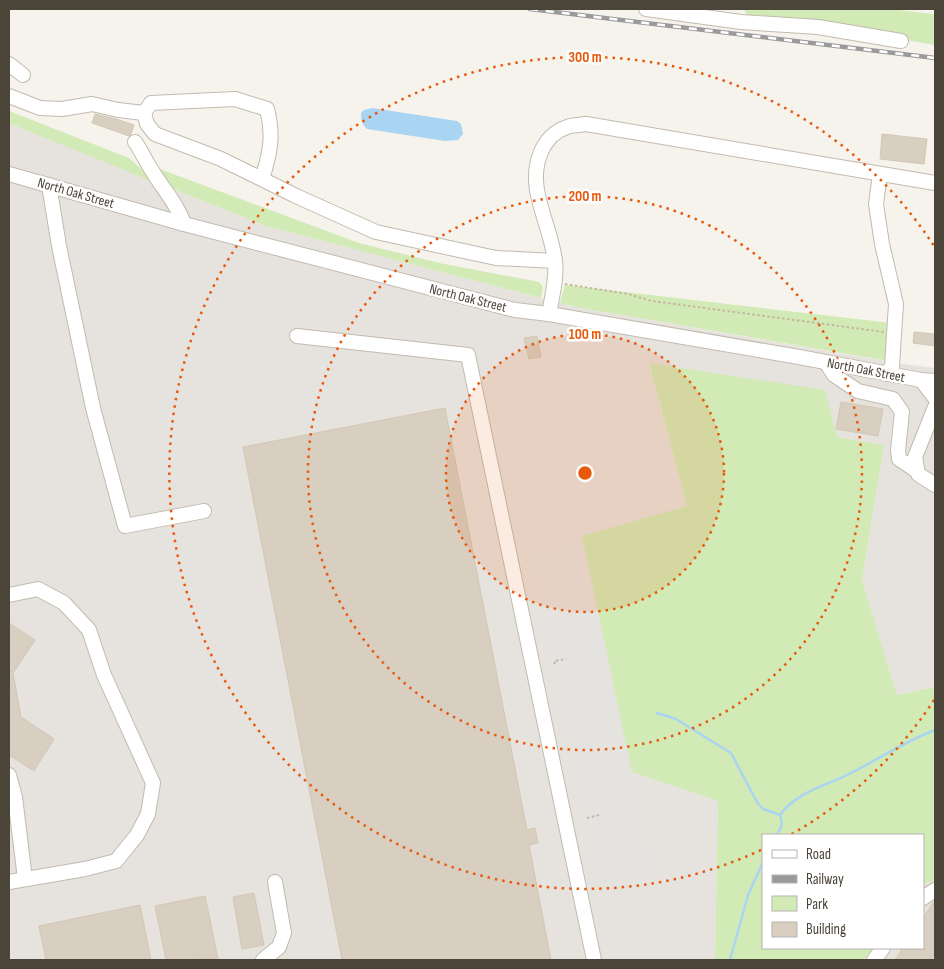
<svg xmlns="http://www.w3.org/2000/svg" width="944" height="969" font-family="'Sofia Sans Condensed',sans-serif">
<rect width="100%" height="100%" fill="#f6f3ec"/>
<g fill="#e6e2dd">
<path d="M9,123l257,103 309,81 321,56 39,5v319l-38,8 -35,-115 22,-135 -47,-8 -188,-73 38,142 -55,266 86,29 -3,159h-706z"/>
<path d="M935,880v80h-72l10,-12h50v-64z"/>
</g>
<g fill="#d2eab5">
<path d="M744,9h145l46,5v31l-100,-17 -86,-9z"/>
<path d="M9,111l120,47 27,25 -147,-60z"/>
<path d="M157,168l202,75 80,20 100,19 4,5 -2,11 -275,-72 -95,-38z"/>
<path d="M565,285l326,38 -3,38 -313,-54 -15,-4z"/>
<path d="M649,363l176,27 12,47 47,8 -22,135 35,115 38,-8v193l-12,4v-49h-160v113h110l-10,12h-148l3,-159 -86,-29 -50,-236 105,-30z"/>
</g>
<path fill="#e5e3e0" d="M582,544l71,339 -12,3 -14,-9 -26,7 -42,-199 4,-1 -4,-20 -5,1 -24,-111z"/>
<path fill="#a9d4f2" d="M372,108l85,13 4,3 2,10 -5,6 -13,1 -78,-12c-5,-5 -6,-9 -6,-16l3,-3z"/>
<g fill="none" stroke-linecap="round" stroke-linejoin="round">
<g stroke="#a9d4f2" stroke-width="2.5">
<path d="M657,713l19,6 55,34 26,49 6,7 17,6"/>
<path d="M776,835c6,-7 7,-11 4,-20 17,-24 49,-30 73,-43 27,-14 53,-31 82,-42"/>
<path d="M730,960l18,-65 15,-33"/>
</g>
</g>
<g fill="#d8cfc1" stroke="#d3c7b4">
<path d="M95,114l21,5 18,6 -3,9 -2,2 -37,-13z"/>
<path d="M882,134l45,5 -3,25 -44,-5z"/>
<path d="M914,332l21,2v12l-22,-3z"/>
<path d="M537,336l4,21 -12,2 -5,-21z"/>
<path d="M841,402l42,7 -5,27 -42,-7z"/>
<path d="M445,408l82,422 8,-2 3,15 -9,2 22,115h-209l-99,-513z"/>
<path d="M9,623l26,17 -22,33 8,44 33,22 -20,32 -25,-16z"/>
<path d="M254,893l10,52 -22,4 -9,-52z"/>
<path d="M205,896l13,63 -52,1 -11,-54z"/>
<path d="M935,900v53l-4,7h-36l8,-12h20v-30z"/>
<path d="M140,905l11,55h-105l-7,-34z"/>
</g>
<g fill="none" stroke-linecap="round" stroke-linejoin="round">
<g stroke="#c2bbae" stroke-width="16">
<g id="minor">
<path d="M646,9l95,13 77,5 83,14"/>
<path d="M9,64l14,11"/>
<path d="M9,96l31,12 22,1 30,-5 26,6 26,3"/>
<path d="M135,142c6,8 10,18 16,27 11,19 26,34 33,55"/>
<path d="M9,174l175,50 331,86 34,4 250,43 122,23 14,1"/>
<path d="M880,174l-4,30 6,40 14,60 -4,62 -5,8"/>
<path d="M262,179c8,-25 12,-44 5,-70l-32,-10 -84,4 -7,10 3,11 8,10 66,25 75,37 80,36 120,26 59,3"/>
<path d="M49,185l10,61 34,162 32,118 79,-15"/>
<path d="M549,314c3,-18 8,-35 6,-53 -3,-25 -14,-47 -18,-71 -4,-25 4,-54 30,-63 6,-2 13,-2 19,-3l349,59"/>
<path d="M297,336l171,19 126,605"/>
<path d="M826,362l8,13 24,16 35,8 9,13 -4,38 1,9 18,12"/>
<path d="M921,380l14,18"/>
<path d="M935,407l-20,50 3,17 17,11"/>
<path d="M9,595l29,-6 26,14 25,27 15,45 49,108 -5,31 -11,21 -21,26 -31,8 -76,13"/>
<path d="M9,775l6,22 10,82"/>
<path d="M923,898l12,-8"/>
<path d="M263,960l16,-13 5,-14 -9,-51"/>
<path d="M874,960l9,-12"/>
</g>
</g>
<g stroke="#c4b79f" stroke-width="2" stroke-dasharray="2.5 2.5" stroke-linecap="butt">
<path d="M565,284l63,10 24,7 232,31"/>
<path d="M555,664l-1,-3 12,-2"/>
<path d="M587,818l12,-3"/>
</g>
<use href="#minor" stroke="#fff" stroke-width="14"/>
<g stroke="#9a9a9a" stroke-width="4.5">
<path id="rail" d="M530,9l405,49"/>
</g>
<use href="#rail" stroke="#fff" stroke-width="2.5" stroke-dasharray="8" stroke-linecap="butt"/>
</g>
<circle cx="585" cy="473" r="139" fill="#e8590c" fill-opacity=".12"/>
<g fill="none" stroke="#e8590c" stroke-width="2.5" stroke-dasharray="2.5 5">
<circle cx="585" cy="473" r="139"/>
<circle cx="585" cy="473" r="277"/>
<path d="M934 700A416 416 0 0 1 790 835M761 850A416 416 0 1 1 934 246"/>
</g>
<g text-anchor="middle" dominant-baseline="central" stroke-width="5" stroke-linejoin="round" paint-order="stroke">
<g font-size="14" fill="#4b4439" stroke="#fff">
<text transform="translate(76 193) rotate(16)">North Oak Street</text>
<text transform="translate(468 298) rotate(14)">North Oak Street</text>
<text transform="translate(866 370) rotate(11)">North Oak Street</text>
</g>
</g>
<circle cx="585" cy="473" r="8" fill="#e8590c" stroke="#fff" stroke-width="2.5"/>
<g font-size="15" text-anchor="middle" font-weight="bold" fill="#e8590c" stroke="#fff" stroke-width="5" stroke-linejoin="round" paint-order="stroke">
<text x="585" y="62">300 m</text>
<text x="585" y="201">200 m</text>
<text x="585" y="339">100 m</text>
</g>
<rect width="944" height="969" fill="none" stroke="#4b4439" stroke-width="20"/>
<rect x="762" y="834" width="162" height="115" fill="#ffffff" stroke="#b7b4b0"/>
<rect x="772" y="850" width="25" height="8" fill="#ffffff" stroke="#b7b4b0"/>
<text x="806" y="859" font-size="15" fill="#4b4439">Road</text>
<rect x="772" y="875" width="25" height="8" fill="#9a9a9a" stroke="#b7b4b0"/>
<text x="806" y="884" font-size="15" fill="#4b4439">Railway</text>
<rect x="772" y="896" width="25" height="15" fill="#d2eab5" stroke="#b7b4b0"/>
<text x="806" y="909" font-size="15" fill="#4b4439">Park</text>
<rect x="772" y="922" width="25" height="15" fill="#d8cfc1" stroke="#b7b4b0"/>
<text x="806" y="934" font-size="15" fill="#4b4439">Building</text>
</svg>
